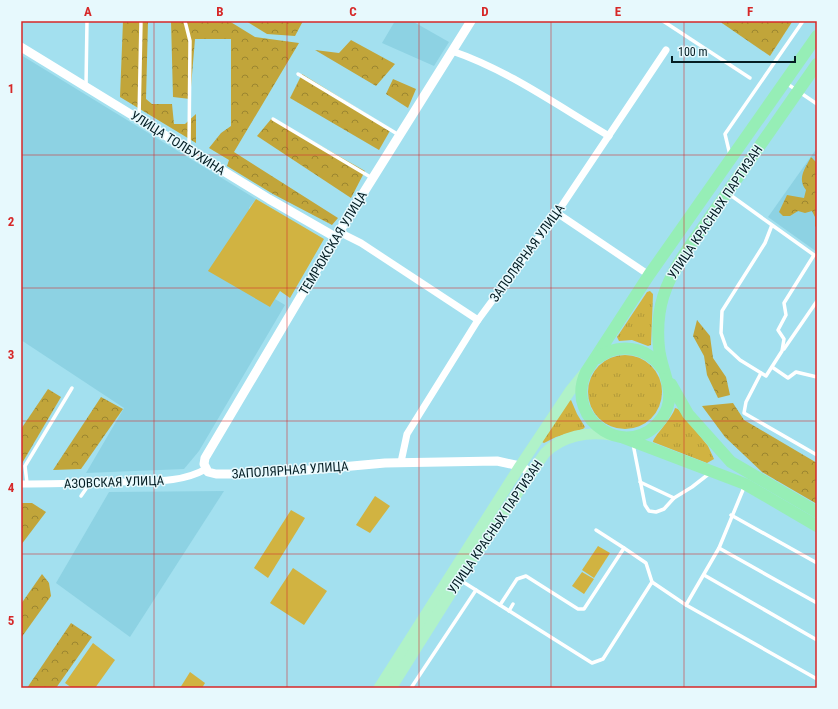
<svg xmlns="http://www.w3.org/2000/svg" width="838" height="709" font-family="'Roboto Condensed',sans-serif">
<defs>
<pattern id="grass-tufts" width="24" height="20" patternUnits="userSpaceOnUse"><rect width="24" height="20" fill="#d1b341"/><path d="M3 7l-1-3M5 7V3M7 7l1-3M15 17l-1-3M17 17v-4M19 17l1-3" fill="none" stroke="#b29a39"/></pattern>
<pattern id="forest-crowns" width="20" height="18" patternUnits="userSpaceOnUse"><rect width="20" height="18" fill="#c1a53a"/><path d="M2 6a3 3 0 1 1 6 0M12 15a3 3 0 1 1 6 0" fill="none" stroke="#9b8630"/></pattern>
</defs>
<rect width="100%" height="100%" fill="#a3e0ef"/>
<g fill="#8dd2e3">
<path d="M395,21h17l37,21 -15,24 -52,-23z"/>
<path d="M21,55l235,144 -7,9 21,99 5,-8 10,6 -86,146 -15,18 -98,4 38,-65 -103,-68z"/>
<path d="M817,148v104l-49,-35z"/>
<path d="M224,491l-94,146 -74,-54 53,-91z"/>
</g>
<g fill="url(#grass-tufts)">
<path d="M650,291l3,3 -2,51 -3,1 -16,-6 -13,1 -2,-4 30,-45z"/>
<circle cx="625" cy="392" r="37"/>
<path d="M571,400l6,14 8,13 -2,2 -27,8 -12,6 -2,-1 27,-41z"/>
<path d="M675,408l3,1 30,37 6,13 -7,4 -54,-21c0,-5 19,-23 22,-34z"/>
</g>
<g fill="url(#forest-crowns)">
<path d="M123,21h25l-2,78 6,5h20l2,20h11l11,-10v29l-76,-46z"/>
<path d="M171,21h58l26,16 44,6 -65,109 104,66 -6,7 -59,-31 -46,-28 2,-6 -20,-12 12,-15 10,-7v-87h-36l-5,60 -17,-2z"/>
<path d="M246,21h57l-8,15 -28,-2z"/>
<path d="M719,21h70l3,1 -22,34z"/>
<path d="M351,40l44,24 -19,22 -61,-36 24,3z"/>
<path d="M302,74l89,55 -12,21 -89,-52z"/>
<path d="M393,79l23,10 -8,19 -22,-14z"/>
<path d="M272,118l93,53 -14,27 -94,-62z"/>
<path d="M811,157l6,6v65l-2,-2v-9l-3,-6 -7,2 -7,-2 -8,5h-7l-4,-4 8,-17 17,3 2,-8c-9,-12 -1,-21 5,-33z"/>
<path d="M697,320l13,16 3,22 13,19 4,18 -12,3 -11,-23 -3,-19 -11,-20z"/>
<path d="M48,389l13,8 -40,68v-36z"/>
<path d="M101,397l22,12 -42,60 -28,1z"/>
<path d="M733,403l11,17 73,43v41l-55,-32 -37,-35 -23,-31z"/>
<path d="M21,503h11l14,9 -25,33z"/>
<path d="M42,574l7,9 2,13 -30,42v-34z"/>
<path d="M71,623l21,14 -36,51h-29z"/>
</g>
<g fill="#d1b341">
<path d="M256,199l68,40 -34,59 -10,-7 -10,16 -62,-36z"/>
<path d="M375,496l15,10 -20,27 -14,-8z"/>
<path d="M291,510l14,8 -37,60 -14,-10z"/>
<path d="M598,546l12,7 -16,25 -12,-8z"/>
<path d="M293,568l34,23 -23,34 -34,-22z"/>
<path d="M582,572l12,7 -10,15 -12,-8z"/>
<path d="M93,643l22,17 -20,28h-23l-7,-5z"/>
<path d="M190,672l15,11 -3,5h-22z"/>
</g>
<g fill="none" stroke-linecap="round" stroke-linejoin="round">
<g stroke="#fff" stroke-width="3.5">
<path d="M185,21l5,20 -1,108"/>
<path d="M663,21l87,57"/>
<path d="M298,74l101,61"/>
<path d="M786,83l31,21"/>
<path d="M86,86l1,-65"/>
<path d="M139,118l2,-97"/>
<path d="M273,119l99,59"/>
<path d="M730,155l-5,-21 78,-113"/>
<path d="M729,194l43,31 -7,18 -43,68 -1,22 5,14 14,13 26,16 16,-25 2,-12 -6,-9 8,-15 -2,-12 30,-48 -42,-30"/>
<path d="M784,349l33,-48"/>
<path d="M772,367l16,11 8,-6 21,5"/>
<path d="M761,373l-15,29 -2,11 73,42"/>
<path d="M633,444l12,61 4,6 7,1 8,-3 10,-11 18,-11 18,-14"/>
<path d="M640,482l34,16"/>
<path d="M27,483l-2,-17 47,-78"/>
<path d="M745,485l-26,63 -33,57 131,74"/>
<path d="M81,496l9,-13"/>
<path d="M731,515l86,48"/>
<path d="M596,530l28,18"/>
<path d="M719,548l98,55"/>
<path d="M704,575l113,65"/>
<path d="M460,580l132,83 11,-4 49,-77 34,23"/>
<path d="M500,605l17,-26 9,-3 52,33h6l40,-61 22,15 6,19"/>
<path d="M509,611l4,-7"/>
<path d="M411,688l65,-98"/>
</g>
<g stroke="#fff" stroke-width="7">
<path d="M452,51c56,19 106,55 157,85"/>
<path d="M557,213l92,62"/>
<path d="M339,232l22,11 117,77"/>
<path d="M401,462l6,-28 71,-114 79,-107 109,-163"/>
<path d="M21,484c35,0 69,-1 104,-2 27,-1 56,1 81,-13"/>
</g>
<g stroke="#fff" stroke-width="9">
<path d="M471,21l-132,211 -134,226 -1,6 4,8 8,2h21l49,-2 99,-9 112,-2 23,5 10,6"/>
<path d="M21,47l248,152 68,39"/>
</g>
<g stroke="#b0f2c8" stroke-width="11">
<path d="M379,688l141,-222 50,-75 17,-21"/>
<path d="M391,688l80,-127 74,-108c17,-17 43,-22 66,-18"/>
</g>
<g stroke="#96eeb6" stroke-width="12">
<path d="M817,36l-168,239 -63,97c-23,50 45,91 76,46 17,-24 -1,-46 -3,-70 -4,-40 6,-65 28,-98l130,-186"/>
<path d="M598,358c21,-16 49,-11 64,10"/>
<path d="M671,384l17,30 43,48 86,50"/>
<path d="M624,438l121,46 72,42"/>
</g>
</g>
<path fill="none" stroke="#d62828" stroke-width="1" stroke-opacity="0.55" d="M154,21v667M287,21v667M419,21v667M551,21v667M684,21v667M21,155h796M21,288h796M21,421h796M21,554h796"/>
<g text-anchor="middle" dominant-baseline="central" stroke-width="3" stroke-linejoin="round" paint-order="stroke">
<g font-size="13" fill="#041d23" stroke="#e7f9fd">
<text transform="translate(178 143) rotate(32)">УЛИЦА ТОЛБУХИНА</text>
<text transform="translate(715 212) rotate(-56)">УЛИЦА КРАСНЫХ ПАРТИЗАН</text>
<text transform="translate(333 243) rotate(-59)">ТЕМРЮКСКАЯ УЛИЦА</text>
<text transform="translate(527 253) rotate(-54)">ЗАПОЛЯРНАЯ УЛИЦА</text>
<text transform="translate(290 470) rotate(-4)">ЗАПОЛЯРНАЯ УЛИЦА</text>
<text transform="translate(114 482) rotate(-2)">АЗОВСКАЯ УЛИЦА</text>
<text transform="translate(495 527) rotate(-56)">УЛИЦА КРАСНЫХ ПАРТИЗАН</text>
</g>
</g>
<rect width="838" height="709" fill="none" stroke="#e7f9fd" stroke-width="44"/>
<path d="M672 56v6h123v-6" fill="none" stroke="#041d23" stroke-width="2"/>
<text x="678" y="56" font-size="12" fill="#041d23" stroke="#e7f9fd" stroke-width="3" paint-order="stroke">100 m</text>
<rect x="22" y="22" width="794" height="665" fill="none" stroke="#d62828" stroke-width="1.5"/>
<g font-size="13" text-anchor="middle" font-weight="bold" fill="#d62828">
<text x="88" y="16">A</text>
<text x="220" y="16">B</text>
<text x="353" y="16">C</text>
<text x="485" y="16">D</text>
<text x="618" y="16">E</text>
<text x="750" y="16">F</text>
<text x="11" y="93">1</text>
<text x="11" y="226">2</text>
<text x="11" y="359">3</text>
<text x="11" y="492">4</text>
<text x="11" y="625">5</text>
</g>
</svg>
